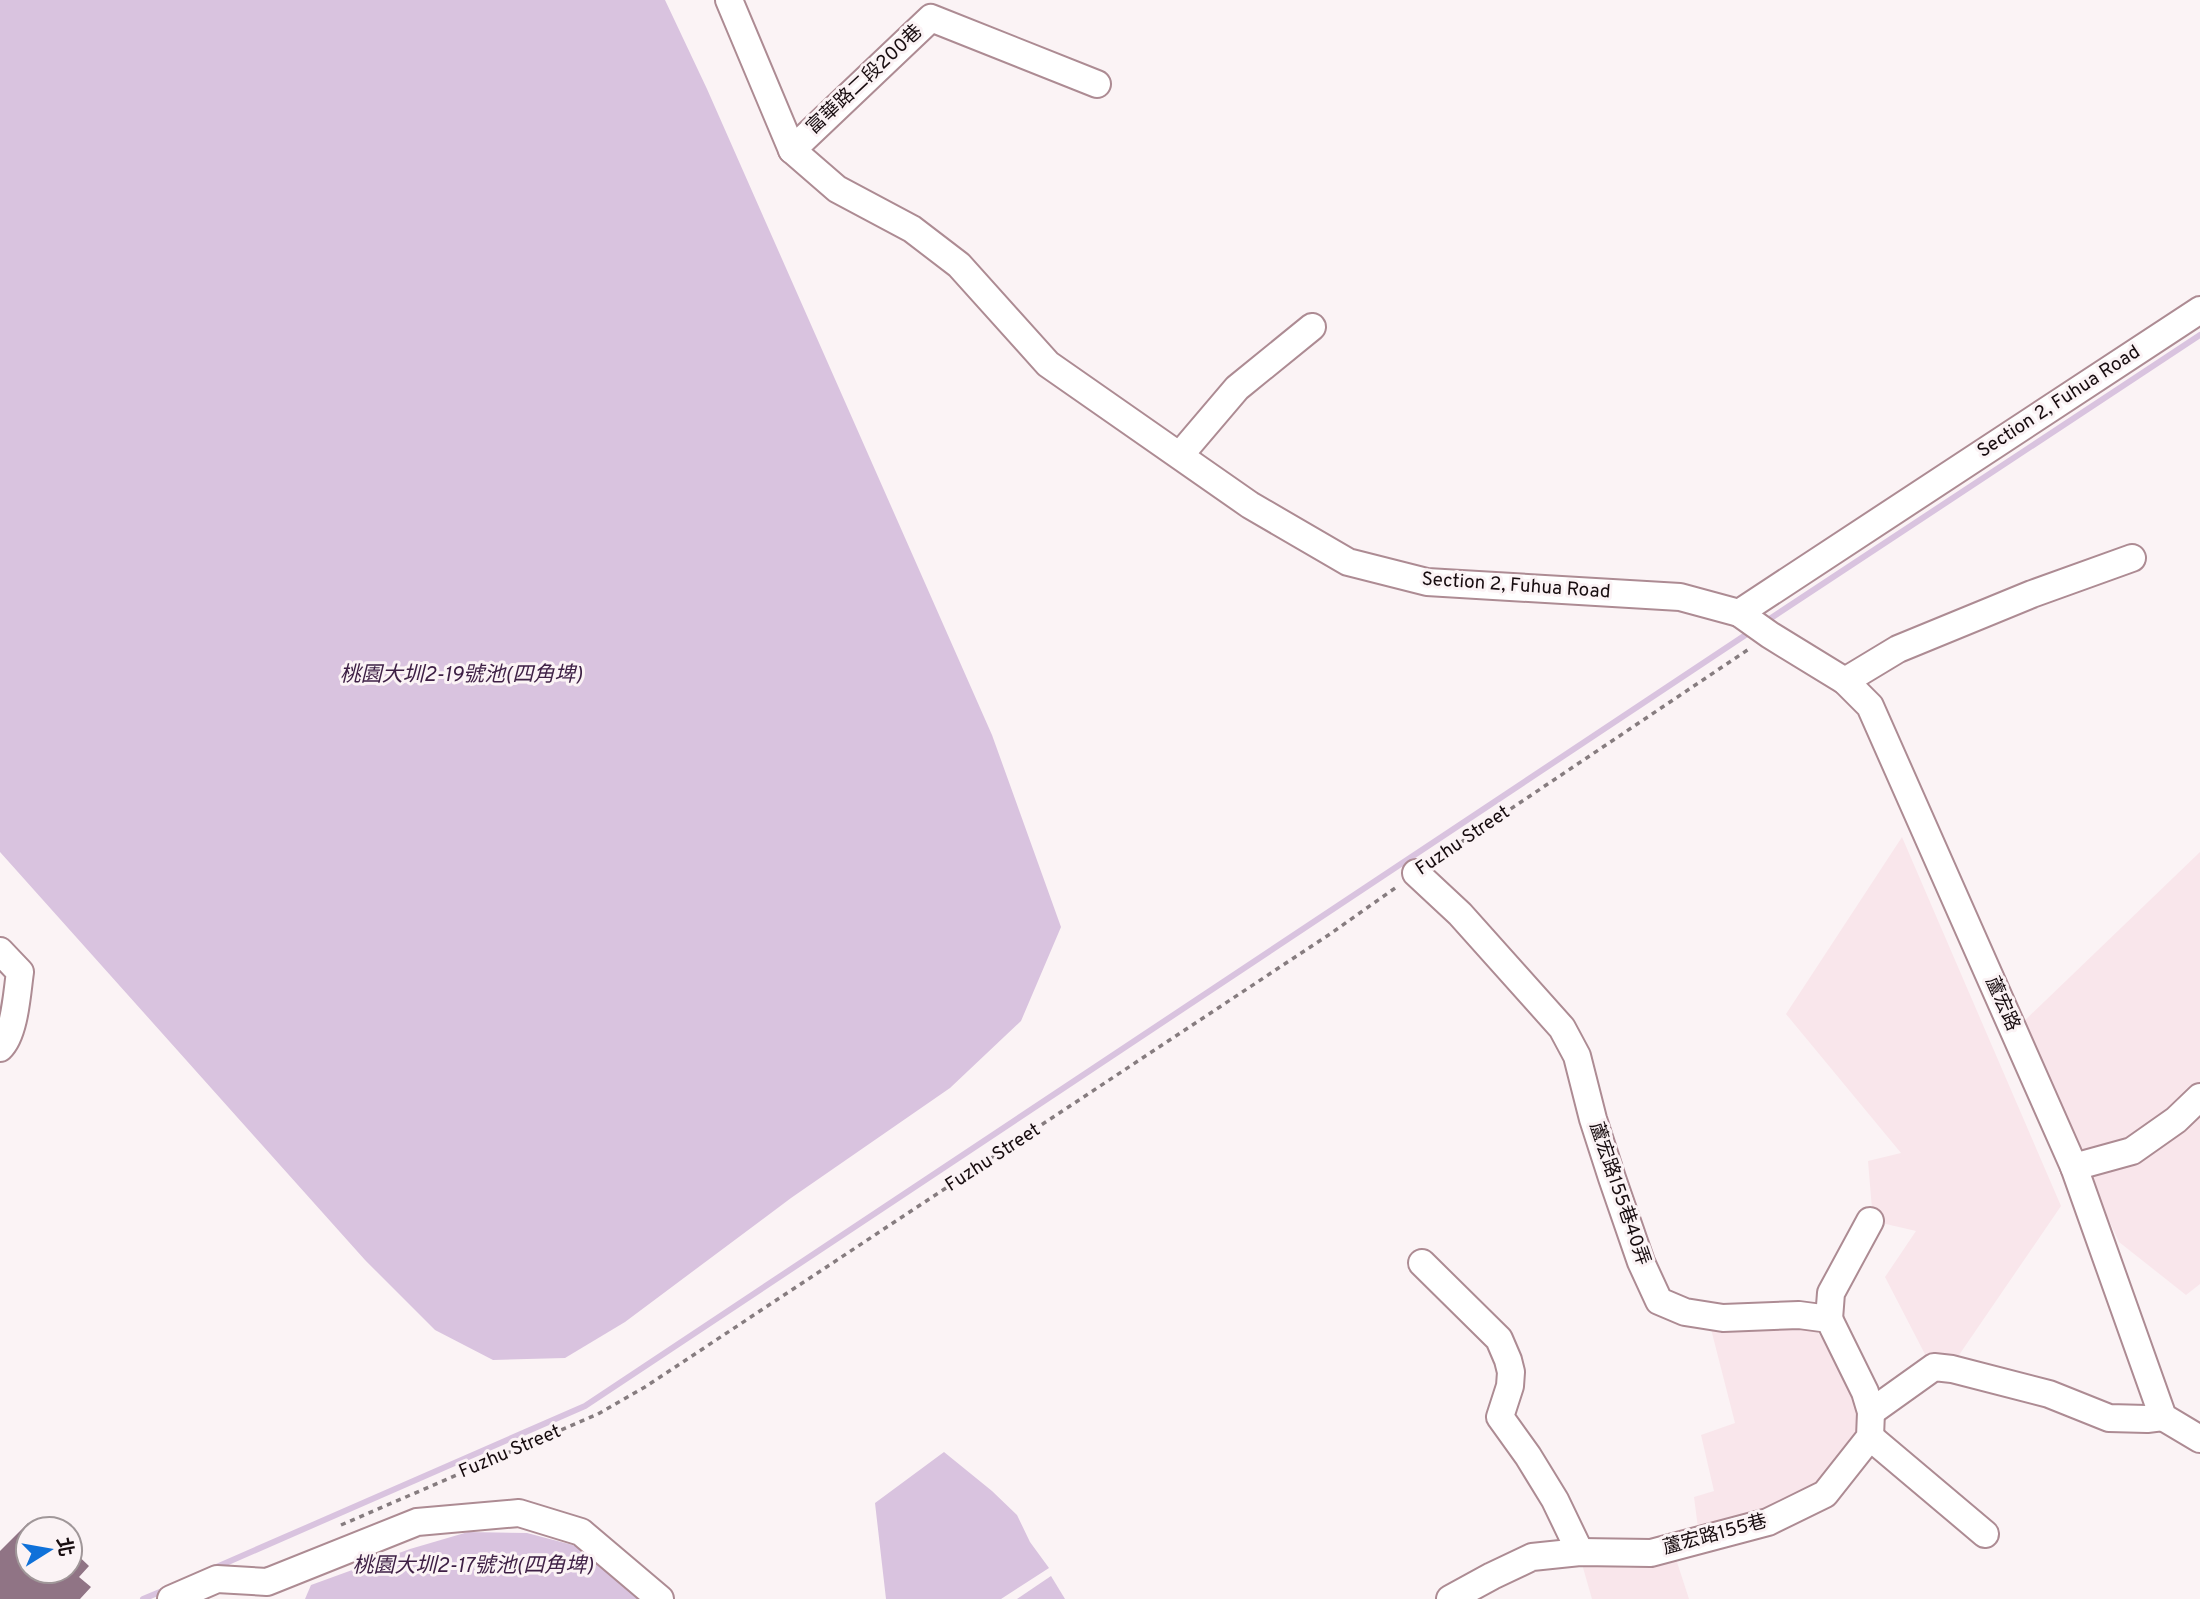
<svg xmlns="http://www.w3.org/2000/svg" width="2200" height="1599" font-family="Overpass,'Noto Sans TC',sans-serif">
<rect width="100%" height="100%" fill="#fbf3f5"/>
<g fill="#f9e6eb">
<path d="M1902,837l159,369 -104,152 -28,4 -44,-85 31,-46 -43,-10 -5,-60 33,-8 -115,-139z"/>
<path d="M2200,852v432l-14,11 -67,-53 -100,-216z"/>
<path d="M1794,1324l22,6 41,57 11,29 -12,31 -57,55 -101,26 -4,-31 20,-6 -13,-56 34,-12 -24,-94z"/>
<path d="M1676,1559l13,40h-97l-10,-35 47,4z"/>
</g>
<g fill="#d9c3df">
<path d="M0,0h665l42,89 285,646 69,192 -40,94 -71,67 -159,110 -166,124 -60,36 -72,2 -58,-30 -70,-70 -365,-408z"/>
<path d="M944,1452l48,39 25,24 13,27 19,26 -48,31h-115l-11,-96z"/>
<path d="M468,1532l59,1 57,15 57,51h-336l6,-14 99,-36z"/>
<path d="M1051,1576l14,23h-48z"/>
</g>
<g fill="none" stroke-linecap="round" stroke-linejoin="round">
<g stroke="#d9c3df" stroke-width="6">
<path d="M1765,622l435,-287"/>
<path d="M212,1569l373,-163 1168,-776"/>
<path d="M143,1599l24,-10"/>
</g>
</g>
<path fill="#907485" d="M28,1523v48h42v-23l19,18 -10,11 12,10 -11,12h-80v-48z"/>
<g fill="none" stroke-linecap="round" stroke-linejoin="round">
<g stroke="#ad8b93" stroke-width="30">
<g id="minor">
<path d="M729,0l63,150 45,39 75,40 47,36 89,99 202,141 98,57 79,20 253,15 59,16 461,-303"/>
<path d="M792,150l139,-132 166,66"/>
<path d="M1180,455l57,-67 75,-61"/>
<path d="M1739,613l31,22 75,46 25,25 204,461 89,250 37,22"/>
<path d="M1845,681l53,-32 134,-55 100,-36"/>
<path d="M1416,873l44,41 102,114 15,28 16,63 19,59 29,84 18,39 26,11 38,6 76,-3 30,4 36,73 6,20 -1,25 -45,57 -57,28 -117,31 -71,-1 -48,5 -40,19 -42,23"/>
<path d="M0,951l20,21c-3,20 -5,62 -20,76"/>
<path d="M2074,1167l58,-16 44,-31 24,-23"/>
<path d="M1422,1263l77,76 9,21 3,12 -1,14 -10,31 28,39 27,44 25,52"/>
<path d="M1829,1319l2,-26 39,-72"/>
<path d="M1871,1412l63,-45 18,2 97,25 60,24 38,1 16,-2"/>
<path d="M1870,1437l115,97"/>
<path d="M171,1599l46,-20 50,3 150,-60 102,-9 62,19 79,67"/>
</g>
</g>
<g stroke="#867c7f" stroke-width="3.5" stroke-dasharray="5 5" stroke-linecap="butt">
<path d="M1436,859l313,-210"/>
<path d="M341,1525l257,-111 47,-27 685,-453 68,-48"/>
</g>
<use href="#minor" stroke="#fff" stroke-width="26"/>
</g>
<g text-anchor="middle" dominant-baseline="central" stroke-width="6" stroke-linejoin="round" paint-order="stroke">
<g font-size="19" fill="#170c0f" stroke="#fbf3f5">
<text transform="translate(865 80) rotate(-43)">富華路二段200巷</text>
<text transform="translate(2059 402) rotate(-33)">Section 2, Fuhua Road</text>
<text transform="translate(1516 586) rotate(4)">Section 2, Fuhua Road</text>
<text transform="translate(1463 841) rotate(-34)">Fuzhu Street</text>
<text transform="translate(2002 1004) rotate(66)">蘆宏路</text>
<text transform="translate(993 1158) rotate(-33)">Fuzhu Street</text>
<text transform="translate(1619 1194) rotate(71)">蘆宏路155巷40弄</text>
<text transform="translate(510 1452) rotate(-23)">Fuzhu Street</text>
<text transform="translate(1715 1535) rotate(-15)">蘆宏路155巷</text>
</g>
<g font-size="21" font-style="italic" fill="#3e2045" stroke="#fbf3f5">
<text x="461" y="675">桃園大圳2-19號池(四角埤)</text>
<text x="473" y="1566">桃園大圳2-17號池(四角埤)</text>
</g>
</g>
<g transform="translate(49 1550) rotate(79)"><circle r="33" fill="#fbf3f5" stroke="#a09799" stroke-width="2"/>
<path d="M0-5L12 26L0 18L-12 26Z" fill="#0f71d9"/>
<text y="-10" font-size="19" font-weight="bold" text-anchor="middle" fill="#170c0f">北</text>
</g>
</svg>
